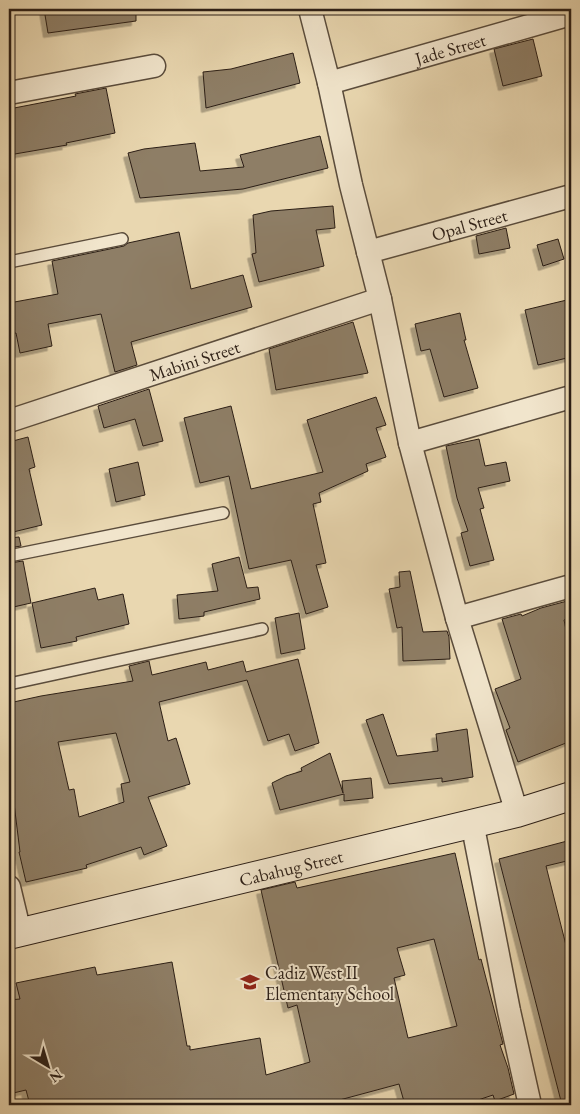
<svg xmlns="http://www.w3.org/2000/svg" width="580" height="1114" font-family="'EB Garamond',serif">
<defs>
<filter id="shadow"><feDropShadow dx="-4.5" dy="4.5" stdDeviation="0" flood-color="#0004"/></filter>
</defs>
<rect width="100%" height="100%" fill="#e9d7b0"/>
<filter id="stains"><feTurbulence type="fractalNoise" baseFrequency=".004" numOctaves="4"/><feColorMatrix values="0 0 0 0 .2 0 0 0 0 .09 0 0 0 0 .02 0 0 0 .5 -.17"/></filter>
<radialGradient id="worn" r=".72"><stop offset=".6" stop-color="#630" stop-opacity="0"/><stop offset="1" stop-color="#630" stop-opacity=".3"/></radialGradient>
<g fill="#8e7e66" stroke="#2b1e16" fill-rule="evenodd" filter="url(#shadow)">
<path d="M44,9h92v12l-88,12z"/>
<path d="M533,39l9,37 -39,10 -9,-37z"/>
<path d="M293,53l7,30 -94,25 -3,-36 28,-3z"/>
<path d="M106,88l9,45 -49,10 1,2 -58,10v-46l67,-13 -1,-2z"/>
<path d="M320,136l8,32 -85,21 -103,9 -12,-45 16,-4 51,-6 5,28 44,-4 -4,-12z"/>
<path d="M333,206l2,22 -19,2 8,36 -65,16 -7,-28 4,-1 -3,-38 18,-4z"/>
<path d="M506,228l4,20 -31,6 -3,-18z"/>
<path d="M179,232l12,57 52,-14 9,32 -121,35 6,23 -22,7 -14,-58 -53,10 4,22 -32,7 -4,-20 -7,1v-31l49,-9 -6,-33 72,-15 4,-3z"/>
<path d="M558,239l6,20 -21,7 -6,-21z"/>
<path d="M571,299v58l-33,8 -13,-55z"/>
<path d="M460,313l6,27h-2l14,48 -34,9 -14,-48 -9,2 -6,-27z"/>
<path d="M353,322l15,51 -92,17 -7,-41z"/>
<path d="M149,389l14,52 -20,5 -8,-27 -31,9 -6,-22z"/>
<path d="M376,397l10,28 -10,3 10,29 -20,7 2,7 -49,22 2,9 -8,2 13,59 -10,2 12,42 -22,7 -15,-54 -42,9 -20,-93 -29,7 -16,-65 47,-12 20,83 72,-17 -16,-52z"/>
<path d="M28,437l7,30 -6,2 13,56 -33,8v-91z"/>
<path d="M479,439l6,27 21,-4 4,19 -32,7 6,20 -4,1 14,51 -24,6 -9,-33 7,-2 -11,-33 -11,-52z"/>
<path d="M138,462l7,33 -29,7 -7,-33z"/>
<path d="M19,537l2,9 -12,2v-10z"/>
<path d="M239,557l8,31 11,-1 2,12 -56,13v4l-25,3 -2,-24 41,-4 -6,-27z"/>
<path d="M23,561l8,42 -22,5v-45z"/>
<path d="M410,571l13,61 24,-1 2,6 1,22 -47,2 -1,-34 -5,1 -8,-39 11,-2 -1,-15z"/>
<path d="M95,588l3,12 25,-6 6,30 -53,13 1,4 -36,7 -9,-45z"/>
<path d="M571,600v17l-7,3 7,34v87l-53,21 -12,-32 4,-2 -15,-39 26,-10 -19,-60 19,-5 1,2 19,-8z"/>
<path d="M299,613l6,36 -24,5 -6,-36z"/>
<path d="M298,659l21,84 -24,8 -6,-17 -21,7 -21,-61 -88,22 9,39 8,-3 14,46 -42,13 19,49 -23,9 -3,-8 -55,18 1,3 -61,14 -7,-30h1l-9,-73 -2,1v-77l32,-7 92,-15 -4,-15 20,-5 3,14 54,-13 2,8 35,-9 3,11zM116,733l14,49 -9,2 3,18 -45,15 -5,-28 -5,1 -11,-48z"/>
<path d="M383,714l14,42 41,-5 -2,-17 31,-5 6,48 -31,5v-4l-53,6 -23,-64z"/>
<path d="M330,753l13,40 -1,-12 29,-3 2,20 -29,3v-7l-64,16 -8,-27 14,-7 16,-5 -1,-3z"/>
<path d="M571,840v20l-25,6 25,99v140h-9l-63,-246z"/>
<path d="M455,853l24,107 2,-1 21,81 1,4 -3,1 8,23 6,26 -19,7 -2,-6 -30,10h-58l-6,-21 -78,21h-291l-4,-15 -17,4v-94l11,-1 -4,-16 79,-16 2,8 75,-13 15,84h3v4l70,-12 6,37 44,-13 -13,-57 -9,3 -27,-118 34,-8 2,6zM434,939l23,87 -49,12 -14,-60 11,-3 -8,-27z"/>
</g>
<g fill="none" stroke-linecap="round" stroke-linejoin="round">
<g stroke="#5a4c3c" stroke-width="14">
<g id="lane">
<path d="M9,262l113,-23"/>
<path d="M9,556l214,-43"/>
<path d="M9,684l253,-55"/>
</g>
</g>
<g stroke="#5a4c3c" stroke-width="25">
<g id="street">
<path d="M310,9l19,74 22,102 29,114 30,144 47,175 60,195"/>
<path id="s1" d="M329,83l242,-69"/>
<path d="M9,93l145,-27"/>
<path id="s2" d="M368,252l203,-56"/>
<path id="s3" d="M9,421l371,-122"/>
<path d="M410,443l161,-46"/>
<path d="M457,618l114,-32"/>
<path d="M472,822l37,189 21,94"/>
<path d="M9,887l11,46"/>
</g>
</g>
<g stroke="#2b1e16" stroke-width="30">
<g id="secondary">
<path id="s4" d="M9,935l508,-122 54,-17"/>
</g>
</g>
<use href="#lane" stroke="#f1e5cc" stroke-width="11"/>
<use href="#street" stroke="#f1e5cc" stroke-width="22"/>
<use href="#secondary" stroke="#f1e5cc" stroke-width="28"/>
</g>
<defs>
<g id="school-bare" transform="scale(1.5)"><path d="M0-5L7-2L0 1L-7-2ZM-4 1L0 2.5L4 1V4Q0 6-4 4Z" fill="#8f2418" stroke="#f1e5cc" stroke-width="2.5" paint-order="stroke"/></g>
</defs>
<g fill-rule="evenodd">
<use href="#school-bare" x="250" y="982"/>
</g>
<g text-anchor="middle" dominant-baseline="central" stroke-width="4" stroke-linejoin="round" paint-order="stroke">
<g font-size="18" fill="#2b1e16" stroke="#f1e5cc">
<text stroke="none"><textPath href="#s1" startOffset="126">Jade Street</textPath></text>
<text stroke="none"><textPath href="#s2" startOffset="105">Opal Street</textPath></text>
<text stroke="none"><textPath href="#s3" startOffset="195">Mabini Street</textPath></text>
<text stroke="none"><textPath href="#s4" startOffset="290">Cabahug Street</textPath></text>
</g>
<g font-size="18" fill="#2b1e16" stroke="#f1e5cc" text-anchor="start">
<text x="265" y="972">Cadiz West II<tspan x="265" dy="21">Elementary School</tspan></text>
</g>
</g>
<rect width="580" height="1114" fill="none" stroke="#e9d7b0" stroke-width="30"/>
<rect x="10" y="10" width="560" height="1094" fill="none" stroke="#2b1e16" stroke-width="2.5"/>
<rect x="15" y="15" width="550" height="1084" fill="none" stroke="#2b1e16"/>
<g transform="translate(48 1066) rotate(142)" stroke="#f1e5cc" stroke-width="4" paint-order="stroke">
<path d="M0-4L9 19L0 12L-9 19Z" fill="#2b1e16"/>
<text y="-8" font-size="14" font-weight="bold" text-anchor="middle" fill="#2b1e16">N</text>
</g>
<rect width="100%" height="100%" filter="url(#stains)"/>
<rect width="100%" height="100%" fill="url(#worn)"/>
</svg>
